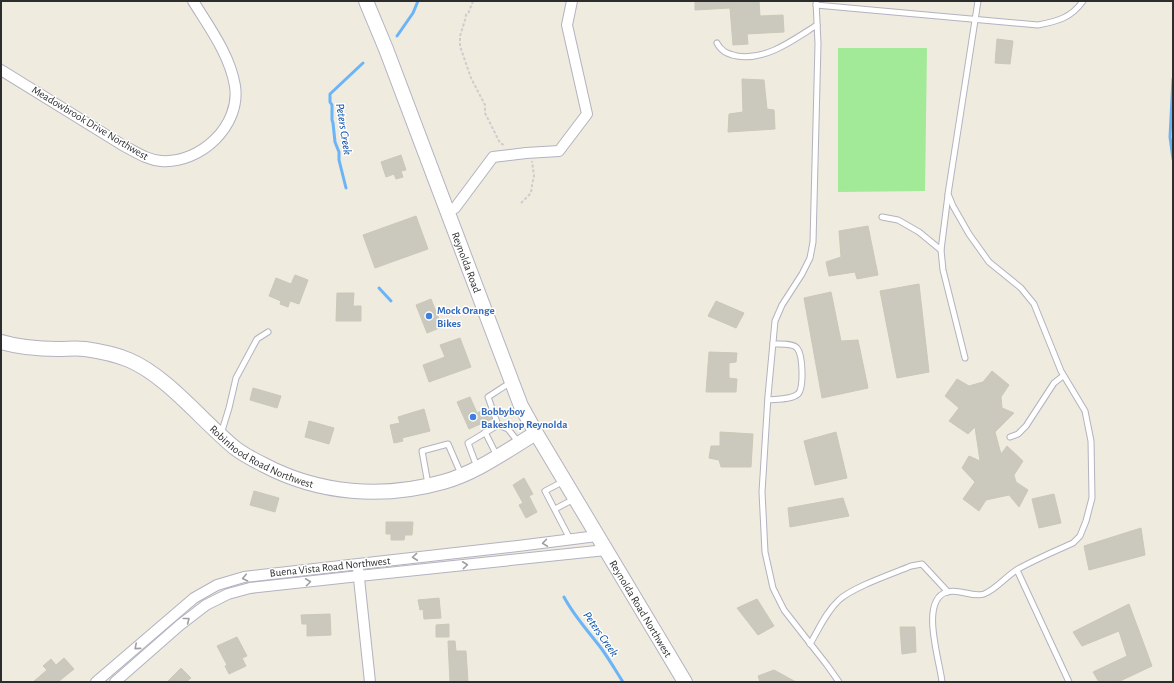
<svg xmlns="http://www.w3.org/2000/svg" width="1174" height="683" font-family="'Alegreya Sans',sans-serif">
<rect width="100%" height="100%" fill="#efebde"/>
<path fill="#a2e998" d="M838,48h89l-2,143 -87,1z"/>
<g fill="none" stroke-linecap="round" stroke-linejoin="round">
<g stroke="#6bb4f7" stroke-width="3">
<path d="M397,36l16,-23 5,-12"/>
<path d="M1173,79l-3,58 3,22"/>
<path d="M346,188l-7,-28v-8l-4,-10 -2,-19 -1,-3v-15l-2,-3v-8l33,-31"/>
<path d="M379,288l12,13"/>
<path d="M564,597c10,19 24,34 37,51 8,11 15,23 22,34"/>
</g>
</g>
<g fill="#cbc9bd" stroke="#cbc8b7">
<path d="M695,1h64l1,15 23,-1 1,17 -37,2 1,10 -15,1 -3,-37 -35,2z"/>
<path d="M997,39l16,2 -3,23 -15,-1z"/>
<path d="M742,79l22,1 3,29 7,1 1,19 -47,3 1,-18 14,-2z"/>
<path d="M401,155l5,15 -5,1 2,6 -7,2 -2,-5 -8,3 -5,-15z"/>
<path d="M416,216l12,33 -53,19 -12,-33z"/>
<path d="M868,226l10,49 -21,4 -2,-7 -26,4 -3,-14 15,-5 -2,-26z"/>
<path d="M295,275l13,5 -9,24 -9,-3 -2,6 -8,-3 1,-3 -12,-5 7,-18 15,6z"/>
<path d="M919,284l10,88 -32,6 -17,-87z"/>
<path d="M831,292l10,49 17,-1 10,48 -46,10 -18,-100z"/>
<path d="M337,293h17l-1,13h8v15h-25z"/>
<path d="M431,299l11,28 -15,6 -11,-28z"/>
<path d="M716,301l28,12 -8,15 -28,-12z"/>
<path d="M460,338l11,29 -42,15 -6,-17 22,-8 -5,-12z"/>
<path d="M709,352l28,1 -1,9 -7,1v15l8,1 -1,13h-30z"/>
<path d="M992,371l17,14 -8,12 1,11 12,5 -19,19 6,22 6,-8 16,15 -9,14 2,7 12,8 -9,17 -10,-12 -23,5 -7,11 -16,-12 12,-17 -13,-14 7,-12 11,5 -5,-34 -7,7 -19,-13 10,-13 -14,-12 12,-17 12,7 14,-4z"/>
<path d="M253,388l28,8 -4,12 -27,-8z"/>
<path d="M470,397l7,16 10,-5 5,11 -23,10 -12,-27z"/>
<path d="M424,409l6,22 -28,7 1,3 -9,2 -4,-18 10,-2 -2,-6z"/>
<path d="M309,421l25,7 -5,16 -24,-7z"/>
<path d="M720,432l33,2 -2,33h-30l-2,-7 -10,-2 2,-12h9z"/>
<path d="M836,432l11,46 -32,7 -11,-44z"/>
<path d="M524,478l9,16 -4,2 8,16 -11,6 -7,-13 4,-2 -10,-18z"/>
<path d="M254,491l25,7 -4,14 -25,-7z"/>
<path d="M1054,494l7,29 -22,5 -7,-29z"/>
<path d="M843,498l6,18 -59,11 -2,-19z"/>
<path d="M386,522h27l-1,13h-7l-1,5h-13v-6h-5z"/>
<path d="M1141,528l4,27 -56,15 -5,-24z"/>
<path d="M439,598l2,20 -17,1 -1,-10 -3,1 -2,-10z"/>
<path d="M757,599l17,27 -16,9 -21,-27z"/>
<path d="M1129,604l23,62 -34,16h-19l-6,-10 34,-16 -8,-25 -37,15 -9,-14z"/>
<path d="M330,614l1,21 -24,1v-12h-5l-1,-9z"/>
<path d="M449,624v13h-13v-12z"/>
<path d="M900,627h15l1,25 -14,2z"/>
<path d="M237,637l10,19 -5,2 4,8 -17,8 -4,-8 2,-1 -10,-19z"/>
<path d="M448,641h7l1,10h10l2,31h-18z"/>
<path d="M64,658l10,11 -16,13h-25l14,-12 -4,-4 8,-7 5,6z"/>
<path d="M181,668l10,10 -5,4h-19z"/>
<path d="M774,670l22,12h-36l-2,-6z"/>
</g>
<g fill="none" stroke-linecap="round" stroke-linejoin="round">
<g stroke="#b3b2c1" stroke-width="7">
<g id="lane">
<path d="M816,1l2,43 -5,198 -3,16 -8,16 -20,31 -7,16 -7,75 -6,96 3,60 8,36 11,22 43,55 12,17"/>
<path d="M816,5l222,20c20,-4 33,-7 45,-24"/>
<path d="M717,43c4,8 10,11 20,13 29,5 56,-16 80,-31"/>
<path d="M948,195l-7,55 2,20 22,88"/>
<path d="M882,217l16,3 21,12 22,18"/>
<path d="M768,400c8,-1 23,0 30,-6 6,-6 5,-39 -1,-46 -4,-5 -18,-4 -24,-4"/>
<path d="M498,425l10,4 11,14"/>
<path d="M485,432l12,24"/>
<path d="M221,434l8,-26 7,-30 21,-39 11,-7"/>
<path d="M1010,437l8,-3 8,-8 28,-43 9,-7"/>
<path d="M477,467l-9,-24 30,-18 -10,-28 23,-15"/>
<path d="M564,481l-19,10 25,48"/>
<path d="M428,484l-6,-33 26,-7 13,30"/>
<path d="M555,509l19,-10"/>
<path d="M1017,570l52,112"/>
<path d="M810,644c9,-15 16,-32 29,-44 14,-13 53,-26 72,-34l11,-2 26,28"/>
<path d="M942,682c-2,-21 -23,-82 5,-90 12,-4 25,6 37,2 13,-5 22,-18 34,-25 18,-10 37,-18 55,-26l7,-7 6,-15 6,-23 -1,-57 -6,-30 -24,-40 -27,-67 -13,-16 -32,-26 -20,-28 -16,-28 -5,-12 30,-193"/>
</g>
</g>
<g stroke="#b3b2c1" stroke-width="12">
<g id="street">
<path d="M1,70l123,76c12,6 23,14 37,15 39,3 80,-35 74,-75 -5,-31 -26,-59 -42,-85"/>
<path d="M447,211l8,-3 38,-51 33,-4 33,-2 28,-37 -20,-89 5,-24"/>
<path d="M358,569l12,113"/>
<path d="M96,682l98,-84 23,-13 27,-8 274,-31 79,-10"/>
<path d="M115,682l65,-57 26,-20 22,-11 22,-6 109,-12 247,-26"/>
</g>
</g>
<g stroke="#b3b2c1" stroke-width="16">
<g id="secondary">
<path id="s1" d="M366,1l20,48 113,299 22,58 15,27 149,249"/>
<path id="s2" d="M1,342c17,5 39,7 57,7 9,0 18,-1 27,0 14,2 30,5 44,11 38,16 73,61 106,88 9,7 19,12 29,17 55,29 119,34 179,17 33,-9 63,-31 93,-49"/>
</g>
</g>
<g stroke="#cdcdcd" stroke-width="2" stroke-dasharray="3 2" stroke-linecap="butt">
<path d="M473,1l-5,13 -2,1 -1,5 -5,16v10l11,32 14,27v8l15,30 4,2"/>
<path d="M521,203l10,-10 1,-8 2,-9 -2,-15"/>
</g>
<use href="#lane" stroke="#fff" stroke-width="5"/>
<use href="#street" stroke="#fff" stroke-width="10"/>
<use href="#secondary" stroke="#fff" stroke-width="14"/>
</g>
<defs><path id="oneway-chevron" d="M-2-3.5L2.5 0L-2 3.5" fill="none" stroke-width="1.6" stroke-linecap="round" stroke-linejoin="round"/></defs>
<g stroke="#a0a0a0">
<use href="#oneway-chevron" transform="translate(545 543) rotate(172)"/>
<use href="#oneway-chevron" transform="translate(415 557) rotate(174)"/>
<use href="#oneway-chevron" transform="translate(465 565) rotate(-6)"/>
<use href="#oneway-chevron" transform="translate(245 578) rotate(168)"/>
<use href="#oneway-chevron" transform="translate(308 582) rotate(-7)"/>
<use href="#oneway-chevron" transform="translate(187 620) rotate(-38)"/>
<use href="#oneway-chevron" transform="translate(137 647) rotate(139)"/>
</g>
<g fill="#3f7fe0" stroke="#fff" stroke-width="1.5">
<circle cx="429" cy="316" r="4"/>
<circle cx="473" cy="417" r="4"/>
</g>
<g text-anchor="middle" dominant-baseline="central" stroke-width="3" stroke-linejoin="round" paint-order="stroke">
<g font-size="11" fill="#2d2d2d" stroke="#fff">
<text transform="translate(90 123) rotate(31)">Meadowbrook Drive Northwest</text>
<text stroke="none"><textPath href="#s1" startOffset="280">Reynolda Road</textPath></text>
<text stroke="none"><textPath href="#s2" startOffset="296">Robinhood Road Northwest</textPath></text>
<text transform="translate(330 567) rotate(-6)">Buena Vista Road Northwest</text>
<text stroke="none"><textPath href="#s1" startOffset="669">Reynolda Road Northwest</textPath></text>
</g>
<g font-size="11" font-weight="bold" fill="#366cbe" stroke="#fff" text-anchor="start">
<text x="437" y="310">Mock Orange<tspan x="437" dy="13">Bikes</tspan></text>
<text x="481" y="411">Bobbyboy<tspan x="481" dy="13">Bakeshop Reynolda</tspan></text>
</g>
<g font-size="12" font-style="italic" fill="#044da9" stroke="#fff">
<text transform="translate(344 129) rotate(81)">Peters Creek</text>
<text transform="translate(601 634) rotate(55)">Peters Creek</text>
</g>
</g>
<rect width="1174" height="683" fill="none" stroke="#2d2d2d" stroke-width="4"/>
</svg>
